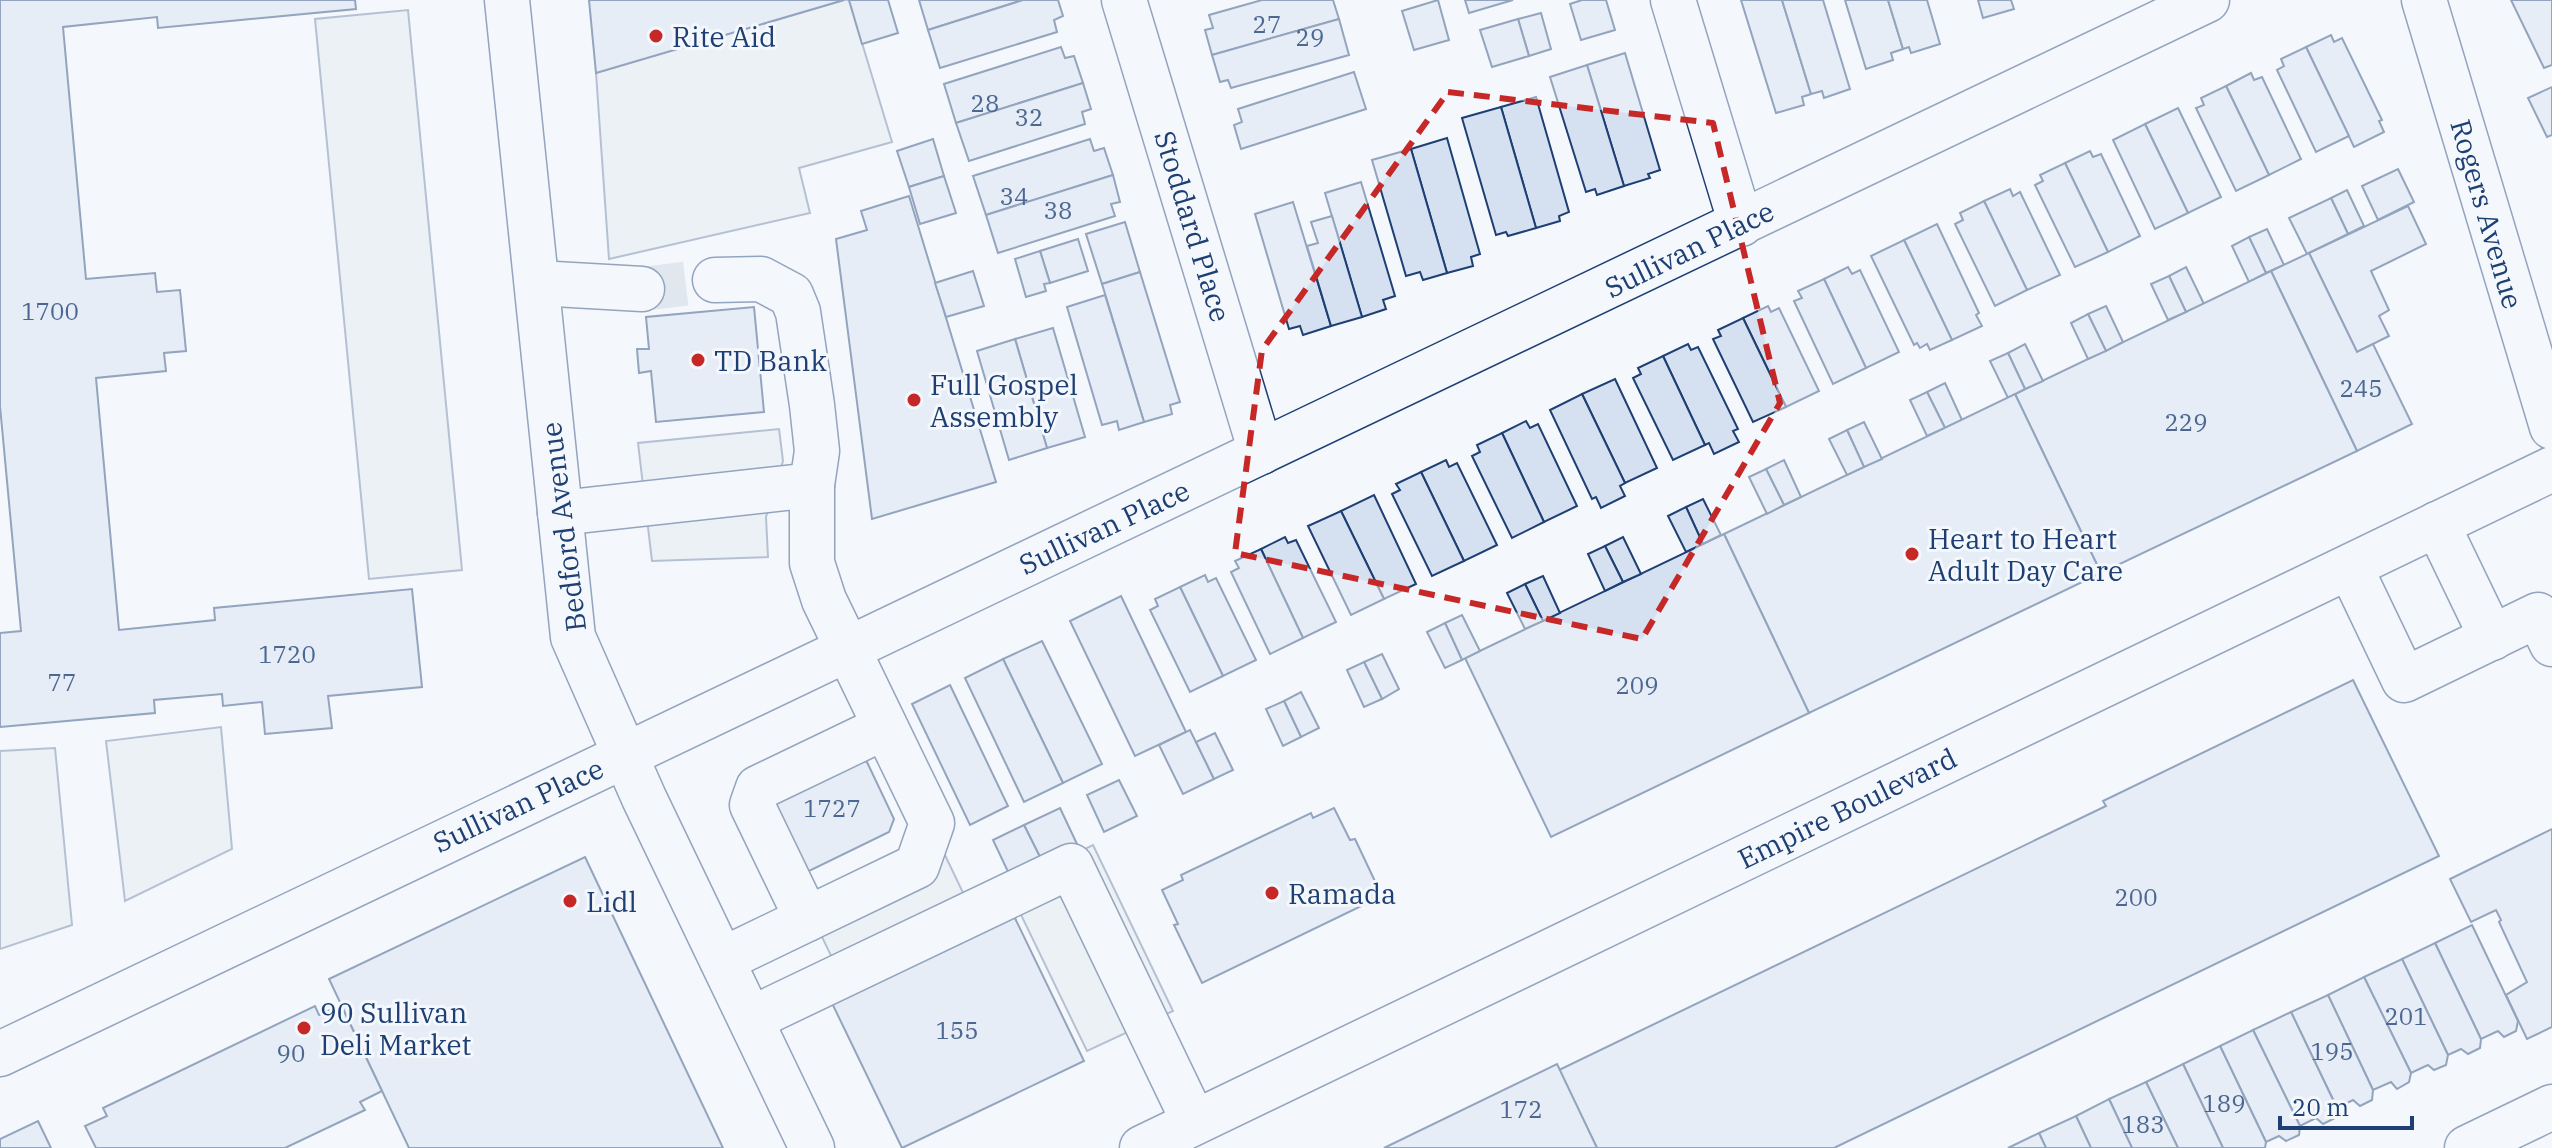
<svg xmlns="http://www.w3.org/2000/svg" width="2552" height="1148" font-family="'IBM Plex Serif',serif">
<rect width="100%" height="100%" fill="#f4f7fb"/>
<g fill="#e3e8f0" stroke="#687fa3" stroke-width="2">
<path d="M844,0h5l43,142 -93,26 11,45 -201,46 -13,-186z"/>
<path d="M408,10l54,560 -93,9 -54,-560z"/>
<path d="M779,429l4,32 -17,56 2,40 -116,4 -14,-118z"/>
<path d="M221,727l11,122 -107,52 -19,-160z"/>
<path d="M55,748l17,177 -72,24v-198z"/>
<path d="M1093,845l80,166 -86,40 -80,-165z"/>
<path d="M944,853l22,46 -132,63 -22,-46z"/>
</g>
<g fill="#d5e0f0" stroke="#1d3f73" stroke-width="2">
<path d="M0,0h355l1,9 -198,19 -1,-11 -94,10 23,252 69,-6 2,19 23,-2 6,61 -22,2 2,18 -70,7 23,252 96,-10 -1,-12 198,-19 10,98 -94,9 4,32 -67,6 -3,-32 -39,4 -1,-12 -68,6 1,13 -155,14v-94l21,-2 -21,-225z"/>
<path d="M589,0h255l-248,73z"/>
<path d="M849,0h39l10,33 -36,11z"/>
<path d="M919,0h104l-95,30z"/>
<path d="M1023,0h35l5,16 -9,4 3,12 -117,36 -12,-38z"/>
<path d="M1262,0h71l6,19 -127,36 -7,-25 8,-2 -4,-13z"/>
<path d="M1438,0l11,40 -35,10 -12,-39z"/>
<path d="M1465,0h48l-44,13z"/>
<path d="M1582,0h24l9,30 -34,10 -11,-36z"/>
<path d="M1741,0h41l29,94 -9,3 2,8 -28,8z"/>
<path d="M1782,0h41l27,89 -26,9 -2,-7 -11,3z"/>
<path d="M1845,0h43l15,49 -12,4 2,7 -27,9z"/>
<path d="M1888,0h39l13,44 -29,9 -2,-6 -6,2z"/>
<path d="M1978,0h33l3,9 -31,9z"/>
<path d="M2511,0h41v65l-8,3z"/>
<path d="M1541,13l10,36 -22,7 -11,-37z"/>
<path d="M1339,19l10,36 -118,33 -3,-8 -8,2 -8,-27z"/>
<path d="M1518,19l11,37 -37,11 -12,-37z"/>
<path d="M2331,35l3,7 8,-4 40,82 -3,1 5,11 -30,15 -48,-100z"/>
<path d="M1061,47l4,11 9,-2 9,27 -127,40 -12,-39z"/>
<path d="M2306,47l43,89 -33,16 -39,-82 7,-4 -3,-7z"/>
<path d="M1625,53l35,117 -12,4 2,4 -26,8 -37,-121z"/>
<path d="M1587,65l37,121 -27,9 -2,-6 -9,3 -36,-115z"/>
<path d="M1354,72l12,37 -125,40 -7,-24 8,-3 -4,-13z"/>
<path d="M2251,73l3,7 8,-3 39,82 -32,16 -43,-89z"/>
<path d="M1083,83l8,26 -9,3 3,12 -116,37 -13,-38z"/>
<path d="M2226,86l43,89 -33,16 -40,-83 8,-3 -3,-7z"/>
<path d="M2552,87v48l-5,2 -19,-39z"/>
<path d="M1536,97l33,115 -10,4 1,5 -24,7 -35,-121z"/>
<path d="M1501,107l35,121 -28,8 -2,-4 -10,3 -34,-117z"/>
<path d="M2178,108l43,89 -33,16 -43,-89z"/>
<path d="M2145,124l43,89 -33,16 -42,-89z"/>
<path d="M1447,138l33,116 -9,3 2,9 -26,7 -36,-124z"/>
<path d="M933,139l11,37 -35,11 -12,-36z"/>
<path d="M1090,139l4,12 10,-3 9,27 -127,40 -13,-39z"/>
<path d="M1411,149l36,124 -24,7 -3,-8 -14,4 -34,-116z"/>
<path d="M2090,151l3,6 8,-3 39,82 -32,16 -43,-89z"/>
<path d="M2065,163l43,89 -33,15 -40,-82 8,-4 -3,-6z"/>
<path d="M2398,169l16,33 -36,18 -16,-34z"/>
<path d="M1113,175l7,27 -9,2 4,12 -117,37 -12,-38z"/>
<path d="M944,176l12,37 -36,11 -11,-37z"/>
<path d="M1361,182l34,114 -12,4 3,9 -24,8 -37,-124z"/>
<path d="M2010,189l3,7 7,-4 40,83 -33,15 -43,-89z"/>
<path d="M2347,190l17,36 -16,8 -17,-36z"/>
<path d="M909,196l87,286 -124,37 -36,-280 31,-9 -6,-19z"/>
<path d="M2331,198l17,36 -41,20 -18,-36z"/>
<path d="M1984,201l43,89 -32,16 -40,-82 8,-4 -3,-7z"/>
<path d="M1293,202l38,124 -28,9 -3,-9 -11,3 -34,-115z"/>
<path d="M2408,206l18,38 -55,27 18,39 -10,6 10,20 -32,16 -48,-99z"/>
<path d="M1332,216l30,101 -31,9 -24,-80 11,-3 -7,-21z"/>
<path d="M1125,222l15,50 -38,12 -16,-50z"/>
<path d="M1937,224l42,89 -3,2 6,11 -30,14 -48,-100z"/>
<path d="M2267,229l17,36 -18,8 -17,-36z"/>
<path d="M2249,237l17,36 -17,9 -17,-36z"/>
<path d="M1078,239l10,32 -38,12 -10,-32z"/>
<path d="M1904,240l48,100 -22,10 -3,-6 -7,4 -3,-5 -3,2 -43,-89z"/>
<path d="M1040,251l10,32 -6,1 2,7 -20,6 -11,-38z"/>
<path d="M2309,253l48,99 16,-8 39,80 -55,27 -86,-180z"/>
<path d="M1848,267l4,7 8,-4 39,82 -33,16 -42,-89z"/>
<path d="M2186,267l18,37 -18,8 -17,-36z"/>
<path d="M973,271l11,35 -38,11 -11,-34z"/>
<path d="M2271,271l86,180 -256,122 -86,-179z"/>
<path d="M1140,272l40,130 -10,3 2,9 -28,8 -42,-138z"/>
<path d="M2169,276l17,36 -18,8 -17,-36z"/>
<path d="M1824,279l42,89 -33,16 -39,-83 8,-3 -4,-7z"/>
<path d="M1105,295l39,127 -25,8 -2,-9 -15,4 -35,-118z"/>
<path d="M1768,306l3,6 8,-4 40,83 -33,16 -43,-89z"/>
<path d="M2106,306l17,36 -17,9 -18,-37z"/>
<path d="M754,307l10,105 -108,10 -5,-51 -12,2 -2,-24h12l-3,-32z"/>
<path d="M2088,314l18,37 -18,8 -17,-36z"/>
<path d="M1743,318l43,89 -33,15 -40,-83 8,-3 -3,-6z"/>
<path d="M1053,328l32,109 -38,11 -32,-109z"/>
<path d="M1015,339l32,109 -38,12 -32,-109z"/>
<path d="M1688,344l3,6 7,-3 40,82 -5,2 6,11 -25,12 -5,-11 -4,2 -42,-89z"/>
<path d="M2025,344l18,37 -18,8 -17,-36z"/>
<path d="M2008,353l17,36 -17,9 -18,-37z"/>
<path d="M1663,356l42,89 -32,15 -40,-82 8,-4 -3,-6z"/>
<path d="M1615,379l42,89 -32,15 -43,-89z"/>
<path d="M1945,383l17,37 -17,8 -18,-36z"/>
<path d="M1927,392l18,36 -18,8 -17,-36z"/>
<path d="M1582,394l43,89 -5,3 5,10 -24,12 -5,-11 -4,2 -42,-89z"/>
<path d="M2015,394l86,179 -292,140 -85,-179z"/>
<path d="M1526,421l4,7 8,-4 39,82 -33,16 -42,-89z"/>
<path d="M1864,422l18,37 -18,8 -17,-37z"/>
<path d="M1847,430l17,37 -17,8 -18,-36z"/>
<path d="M1502,433l42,89 -32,16 -40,-82 8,-4 -3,-7z"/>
<path d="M1446,460l3,7 8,-4 40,82 -33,16 -43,-89z"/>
<path d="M1784,460l17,37 -17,8 -18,-36z"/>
<path d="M1766,469l18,36 -17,9 -18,-37z"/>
<path d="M1421,472l43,89 -32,15 -40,-82 8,-4 -4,-6z"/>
<path d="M1374,495l42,89 -32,15 -43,-88z"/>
<path d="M1703,499l18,36 -18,9 -17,-37z"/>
<path d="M1686,507l17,37 -17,8 -18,-36z"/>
<path d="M1341,511l43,88 -33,16 -43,-89z"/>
<path d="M1724,534l85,179 -258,124 -86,-179z"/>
<path d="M1285,537l3,6 8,-3 40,82 -33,16 -42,-89z"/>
<path d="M1623,537l18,37 -18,8 -18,-36z"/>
<path d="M1605,546l18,36 -18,9 -17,-37z"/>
<path d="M1261,549l42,89 -33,16 -39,-82 8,-4 -4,-7z"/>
<path d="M1205,575l3,7 8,-4 40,82 -33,16 -43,-89z"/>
<path d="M1543,576l17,37 -17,8 -18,-37z"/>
<path d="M1525,584l18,37 -18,8 -18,-36z"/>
<path d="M1180,587l43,89 -33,16 -40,-82 8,-4 -3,-7z"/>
<path d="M1121,596l65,136 -51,24 -65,-135z"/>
<path d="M1462,615l18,36 -18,9 -17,-37z"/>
<path d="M1445,623l17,37 -17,8 -18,-36z"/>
<path d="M1042,641l60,123 -39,19 -60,-124z"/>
<path d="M1382,654l17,35 -17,10 -18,-37z"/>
<path d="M1003,659l60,124 -39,19 -59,-124z"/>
<path d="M1364,662l18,37 -18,8 -17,-37z"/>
<path d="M2353,680l86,176 -605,292h-237l-38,-78 547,-264 -3,-5z"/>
<path d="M950,685l58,121 -38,19 -58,-121z"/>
<path d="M1301,692l18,36 -18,9 -17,-36z"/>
<path d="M1284,701l17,36 -18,9 -17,-37z"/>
<path d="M1190,730l24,49 -31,15 -24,-49z"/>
<path d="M1215,733l18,37 -19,9 -18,-37z"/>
<path d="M853,757l14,5 27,57 -5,13 -84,41 -36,-75z"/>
<path d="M1119,780l18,36 -33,16 -17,-37z"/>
<path d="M1060,808l17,36 -35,17 -18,-36z"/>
<path d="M1334,808l16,32 5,-1 27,57 -180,87 -28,-58 4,-1 -16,-34 21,-10 -2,-5 130,-62 2,5z"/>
<path d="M1024,825l18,36 -32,15 -17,-36z"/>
<path d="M2552,829v198l-25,12 -21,-44 21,-13 -28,-60 2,-2 -5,-10 -25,12 -21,-43z"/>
<path d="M585,857l138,291h-314l-80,-169z"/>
<path d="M1012,912l72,149 -182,87 -72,-149z"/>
<path d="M2472,925l46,96 -2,10 -12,6 -6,-6 -17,8 -46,-96z"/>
<path d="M2435,943l46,96 -1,9 -12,6 -7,-5 -13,6 -46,-96z"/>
<path d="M2402,959l46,96 -2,10 -12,5 -6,-5 -17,8 -47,-96z"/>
<path d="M2364,977l47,96 -2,9 -12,7 -6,-7 -18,8 -45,-95z"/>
<path d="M2328,995l45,95 -1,10 -12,6 -7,-6 -16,8 -46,-96z"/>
<path d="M341,1005l41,86 -22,11 5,8 -80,38h-189l-11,-22 22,-10 -4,-8 212,-102 4,9z"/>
<path d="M2291,1012l46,96 -2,10 -12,6 -7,-6 -16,8 -47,-96z"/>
<path d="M2253,1030l47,96 -1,9 -13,6 -7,-5 -13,6 -46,-96z"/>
<path d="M2220,1046l46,96 -1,6h-42l-40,-84z"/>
<path d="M1557,1064l40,84h-213z"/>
<path d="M2183,1064l40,84h-45l-32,-66z"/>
<path d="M2146,1082l32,66h-46l-23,-49z"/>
<path d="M2109,1099l23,49h-41l-15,-32z"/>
<path d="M2076,1116l15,32h-45l-7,-15z"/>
<path d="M38,1121l13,27h-51v-9z"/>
<path d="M2039,1133l7,15h-38z"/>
</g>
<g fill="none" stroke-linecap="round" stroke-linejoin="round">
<path stroke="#c9d2e0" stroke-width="44" stroke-dasharray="44 22" stroke-linecap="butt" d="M642,289l73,-9"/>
<g stroke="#1d3f73" stroke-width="47">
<g id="minor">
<path d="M507,0l66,637 71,161 168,350"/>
<path d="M1124,0l137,452"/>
<path d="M1673,0l68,224"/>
<path d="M715,280l46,-1 30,16 7,17 14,93 5,46 -5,34"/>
<path d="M537,283l105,6"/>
<path d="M560,513l252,-28v78l12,37 108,223 -15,43 -195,94"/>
<path d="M2437,524l55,114"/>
<path d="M2350,567l54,113 134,-65 14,29"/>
<path d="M807,919l-55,-114 6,-17 127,-61"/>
<path d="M751,1019l320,-153 123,256"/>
<path d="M0,1054l2207,-1054"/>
<path d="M2467,1148l85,-41"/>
</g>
</g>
<g stroke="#1d3f73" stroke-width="47">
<g id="major">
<path d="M2424,0l128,427"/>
<path d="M1142,1148l1410,-679"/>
</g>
</g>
<use href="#minor" stroke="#f4f7fb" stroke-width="44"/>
<use href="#major" stroke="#f4f7fb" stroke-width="44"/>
</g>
<path d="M0 0H2552V1148H0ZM1448,92l265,31 67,280 -138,236 -407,-86 27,-203z" fill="#f4f7fb" fill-opacity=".55" fill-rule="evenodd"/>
<path fill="none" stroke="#c62828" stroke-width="6" stroke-dasharray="16 10" stroke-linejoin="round" d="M1448,92l265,31 67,280 -138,236 -407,-86 27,-203z"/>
<g fill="#c62828" stroke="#f4f7fb" stroke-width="3">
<circle cx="656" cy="36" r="8"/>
<circle cx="698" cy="360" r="8"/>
<circle cx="914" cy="400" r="8"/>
<circle cx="1912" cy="554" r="8"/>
<circle cx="1272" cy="893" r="8"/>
<circle cx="570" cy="901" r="8"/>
<circle cx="304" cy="1028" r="8"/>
</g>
<g text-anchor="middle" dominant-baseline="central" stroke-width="6" stroke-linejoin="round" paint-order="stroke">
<g font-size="24" fill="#4b6792">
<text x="1267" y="24">27</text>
<text x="1310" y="37">29</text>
<text x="985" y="103">28</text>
<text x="1029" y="117">32</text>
<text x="1014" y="196">34</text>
<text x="1058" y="210">38</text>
<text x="50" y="311">1700</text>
<text x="2361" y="388">245</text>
<text x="2186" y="422">229</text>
<text x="287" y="654">1720</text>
<text x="62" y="682">77</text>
<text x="1637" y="685">209</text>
<text x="832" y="808">1727</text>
<text x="2136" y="897">200</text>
<text x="2406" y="1016">201</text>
<text x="957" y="1030">155</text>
<text x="2332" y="1051">195</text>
<text x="291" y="1053">90</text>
<text x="2224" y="1103">189</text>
<text x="1521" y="1109">172</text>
<text x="2143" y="1124">183</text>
</g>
<g font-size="28" fill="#1d3f73" stroke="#f4f7fb" text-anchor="start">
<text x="672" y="36">Rite Aid</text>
<text x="714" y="360">TD Bank</text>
<text x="930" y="384">Full Gospel<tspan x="930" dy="32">Assembly</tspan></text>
<text x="1928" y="538">Heart to Heart<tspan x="1928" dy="32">Adult Day Care</tspan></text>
<text x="1288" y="893">Ramada</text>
<text x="586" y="901">Lidl</text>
<text x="320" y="1012">90 Sullivan<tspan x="320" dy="32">Deli Market</tspan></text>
</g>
<g font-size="28" fill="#1d3f73" stroke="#f4f7fb">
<text transform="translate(2487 214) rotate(74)">Rogers Avenue</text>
<text transform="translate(1193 226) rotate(73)">Stoddard Place</text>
<text transform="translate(1689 249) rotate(-26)">Sullivan Place</text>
<text transform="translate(563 527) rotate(-97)">Bedford Avenue</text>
<text transform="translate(1104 527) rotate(-25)">Sullivan Place</text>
<text transform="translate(518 805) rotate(-25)">Sullivan Place</text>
<text transform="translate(1847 808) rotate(-26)">Empire Boulevard</text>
</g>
</g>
<path d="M2280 1116v12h132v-12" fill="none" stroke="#1d3f73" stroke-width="4"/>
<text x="2292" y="1116" font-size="24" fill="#1d3f73" stroke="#f4f7fb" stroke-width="6" paint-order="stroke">20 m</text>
</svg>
